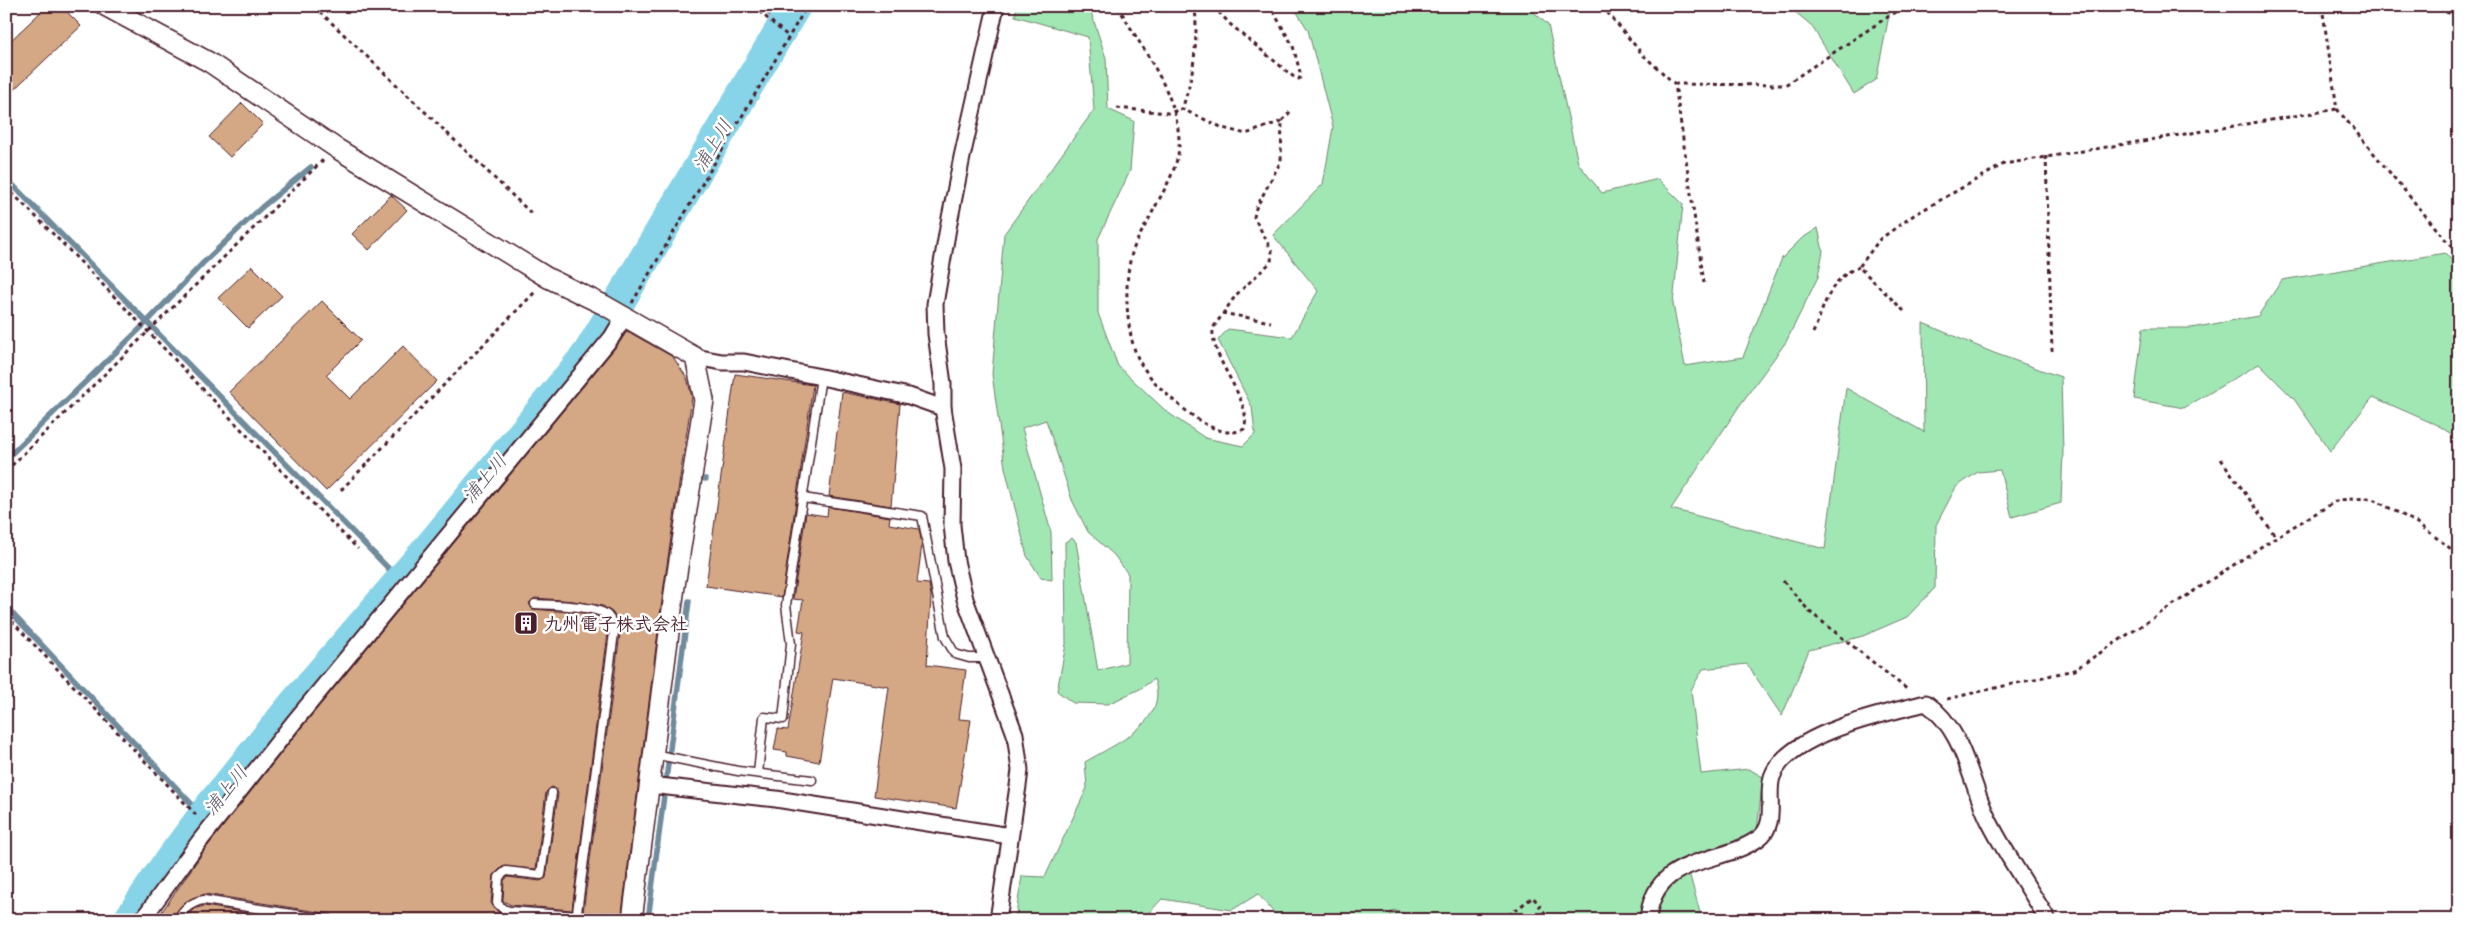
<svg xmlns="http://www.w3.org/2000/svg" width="2465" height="926" font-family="Delius,'Klee One',sans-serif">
<rect width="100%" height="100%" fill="#fff"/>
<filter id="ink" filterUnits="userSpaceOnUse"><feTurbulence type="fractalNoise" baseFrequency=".02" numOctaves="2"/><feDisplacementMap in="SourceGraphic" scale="10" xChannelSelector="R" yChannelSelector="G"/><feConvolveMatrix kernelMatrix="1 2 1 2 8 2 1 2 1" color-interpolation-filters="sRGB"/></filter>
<g filter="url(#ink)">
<g fill="#a0e7b4" stroke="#758370">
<path d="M1017,6h72l17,52 2,51 26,12 -4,50 -32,68v74l20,53 49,46 38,26 38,8 12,-12 -3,-27 -34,-67 10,-11 64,8 26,-46 -45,-56 50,-51 10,-57 -25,-97 -15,-24h234l21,19 30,138 24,30 56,-14 25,25 -10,100 12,62 58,-9 39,-99 19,-19 17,-11 5,23 -5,26 -32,65 -46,63 -69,104 154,40 21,-161 78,44 -1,-109 71,30 67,24 2,75 -2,51 -49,14 -12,-47 -22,2 -22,15 -20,38 -1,63 -28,29 -44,19 -54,14 -27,66 -35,-52 -44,5 -12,21 10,84 48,-5 14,8 -6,54 -5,5 -66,25 16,59h-312l4,-9 20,6 -21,-7 -5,10h-108l-22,-26 -26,16 -70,-11 -20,21h-127l7,-44 23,1 42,-89 -2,-26c30,-18 85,-40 69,-83l-14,10 -32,15 -35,-1 -16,-12 9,-47 -1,-102 7,-4 4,4 22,129 29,-8 1,-89 -14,-19 -26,-23 -16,-32 -26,-80 -24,8 29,104 1,48 -11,-2 -14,-22 -22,-88 -13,-94 12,-140 90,-124 -6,-73 -73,-21z"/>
<path d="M1788,6h103l-15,74 -22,14 -43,-69z"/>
<path d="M2445,253l14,15v171l-20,-13 -66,-29 -43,54 -36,-52 -35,-35 -75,44 -50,-9 9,-71h48l67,-12 24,-36z"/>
</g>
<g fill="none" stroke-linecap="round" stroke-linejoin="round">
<g stroke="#6f8b9c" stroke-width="5.5">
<path d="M762,6l21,20"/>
<path d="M6,178l385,393"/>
<path d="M6,459l141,-137 56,-59 59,-56 49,-40"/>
<path d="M705,479h1"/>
<path d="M6,607l197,209"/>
<path d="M276,727l29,5"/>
<path d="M648,920l41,-319"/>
</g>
<path stroke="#87d3e7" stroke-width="32" d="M129,920l36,-53 45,-60 86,-105 138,-160 154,-188 207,-348"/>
</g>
<g fill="#d4a885" stroke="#4a1f2b">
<path d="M47,6h14l20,20 -75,71v-52z"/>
<path d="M242,103l21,21 -33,33 -21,-20z"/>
<path d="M391,195l16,15 -38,40 -17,-16z"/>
<path d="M252,266l30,30 -34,32 -30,-30z"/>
<path d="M322,301l39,39 -35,35 24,24 53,-53 34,35 -111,110 -97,-99z"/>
<path d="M627,331l46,26 14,21 5,19 -28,188 -43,335h-39l38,-286 -2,-10 -5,-11 -10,-7 -30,-5 -38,-3 -6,5 3,6 50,4 17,4 6,5 3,11 -36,277 -61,-5 -8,-4 1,-21 4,-3 32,4 6,-3 12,-84 -2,-5 -4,-2 -6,5 -10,77 -34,-2 -8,8 -3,28 8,10 9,3 44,4h-216l-5,-6 -126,-20 -20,8 -14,18h-15l50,-72 95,-120 318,-385z"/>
<path d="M735,374l78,11 -31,212 -76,-11z"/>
<path d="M842,392l58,12 -9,102 -62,-10z"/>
<path d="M828,507l62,10 -1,7 30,5 3,15 -5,39 12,1 2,12 -4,69 39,5 -7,49 12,1 -15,88 -82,-12 15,-109 -56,-9 -14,84 -32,-6v-4l-13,-2 4,-21 10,1 16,-98 -6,-1 5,-31 -10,-1 13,-86 21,3z"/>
<path d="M204,906l89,14h-109l10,-11z"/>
</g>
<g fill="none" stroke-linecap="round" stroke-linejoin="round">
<g stroke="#4a1f2b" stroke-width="11">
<g id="service">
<path d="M803,498l119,18 23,121 10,17 14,4h16"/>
<path d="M535,604c16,1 60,1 72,11 5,5 6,11 7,18l-38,287"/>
<path d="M653,754l85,17 74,9"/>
<path d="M758,773l6,-56 19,2 8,-75 -5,-39 35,-228"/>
<path d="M552,793l-11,82 -35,-4 -7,6 -2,26 6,6 7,2 67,5"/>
<path d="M177,920c7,-11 13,-18 27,-20l126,20"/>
</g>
</g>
<g stroke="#4a1f2b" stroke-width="19">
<g id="minor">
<path d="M996,6l-34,151 -14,71 -13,76 1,30 7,50v24l10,61 -1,56 4,36 9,38 50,135 5,36 -2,16 -20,134"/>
<path d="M695,357l27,5h22l77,15 88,19 34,12"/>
<path d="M650,785l126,14 234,37"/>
<path d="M142,920l57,-78 95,-120 318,-385 12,-20"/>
<path d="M1648,920c6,-67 71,-53 111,-82 19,-14 7,-42 13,-61 15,-44 115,-64 154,-74 40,28 43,80 64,120 17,33 39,65 58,97"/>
</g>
</g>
<g stroke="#4a1f2b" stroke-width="22">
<path id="tertiary" d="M105,6l104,56 127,86 212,130 56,27 91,52 9,43 -29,186 -43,334"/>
</g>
<g stroke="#4a1f2b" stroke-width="3" stroke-dasharray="4 4" stroke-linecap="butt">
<path d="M314,6l219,209"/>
<path d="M753,6l36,31"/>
<path d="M1118,6c23,43 58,83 61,133 2,26 -16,52 -27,74 -6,12 -14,24 -19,37 -10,29 -8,87 8,114 11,18 31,36 48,49 13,10 37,26 55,16 10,-28 -34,-68 -31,-101l23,-33 35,-33 1,-11 -18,-34 2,-9 25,-47 1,-40 -36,13 -23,-6 -41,-19c12,-34 16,-67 13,-103"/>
<path d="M1213,6l18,19 64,53 4,1 2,-3 -8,-30 -23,-40"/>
<path d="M1602,6l41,49 32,29"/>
<path d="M2322,6l15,103 122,147"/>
<path d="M2431,6l28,11"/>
<path d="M1117,108l51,5 14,-4"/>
<path d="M1282,121l9,-10"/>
<path d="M2046,156l6,195"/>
<path d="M6,187c120,118 233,243 352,362"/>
<path d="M1704,283l-29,-199 110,1 119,-79"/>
<path d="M632,303l175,-297"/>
<path d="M1904,311l-45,-44 21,-28 34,-24 90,-51 333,-55"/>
<path d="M1222,313l49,9"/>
<path d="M1813,333c11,-26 17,-56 46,-66"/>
<path d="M2221,459l55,78"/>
<path d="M6,471l317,-311"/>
<path d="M341,490l195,-199"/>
<path d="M1783,581l27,31 98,78"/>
<path d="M6,615l193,203"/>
<path d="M1947,699l127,-29 202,-133 62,-37 33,-2 46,25 42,32"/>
<path d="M1462,920l22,-7 8,7"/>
<path d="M1502,920l31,-23 17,23"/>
</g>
<use href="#service" stroke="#fff" stroke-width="8"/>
<use href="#minor" stroke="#fff" stroke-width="15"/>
<use href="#tertiary" stroke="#fff" stroke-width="19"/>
</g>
</g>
<defs>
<g id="building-square" transform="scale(1.25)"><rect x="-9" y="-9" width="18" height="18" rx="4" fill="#4a1f2b" stroke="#fff"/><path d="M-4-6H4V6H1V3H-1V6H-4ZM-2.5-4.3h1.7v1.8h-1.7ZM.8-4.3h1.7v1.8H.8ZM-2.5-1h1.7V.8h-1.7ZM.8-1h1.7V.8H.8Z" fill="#fff"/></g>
</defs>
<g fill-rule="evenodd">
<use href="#building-square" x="526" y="623"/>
</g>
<g text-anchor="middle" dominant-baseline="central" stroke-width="5" stroke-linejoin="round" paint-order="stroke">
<g font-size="18" font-weight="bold" fill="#4a1f2b" stroke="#fff" text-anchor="start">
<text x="544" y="623">九州電子株式会社</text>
</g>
<g font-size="19" font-style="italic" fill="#5c5563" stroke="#fff">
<text transform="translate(712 145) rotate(-59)">浦上川</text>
<text transform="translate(484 478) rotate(-50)">浦上川</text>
<text transform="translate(225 790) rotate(-51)">浦上川</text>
</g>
</g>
<rect width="2465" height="926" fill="none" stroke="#fff" stroke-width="25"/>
<rect x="12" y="12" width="2440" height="901" fill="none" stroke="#4a1f2b" stroke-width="2" filter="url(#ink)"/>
</svg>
